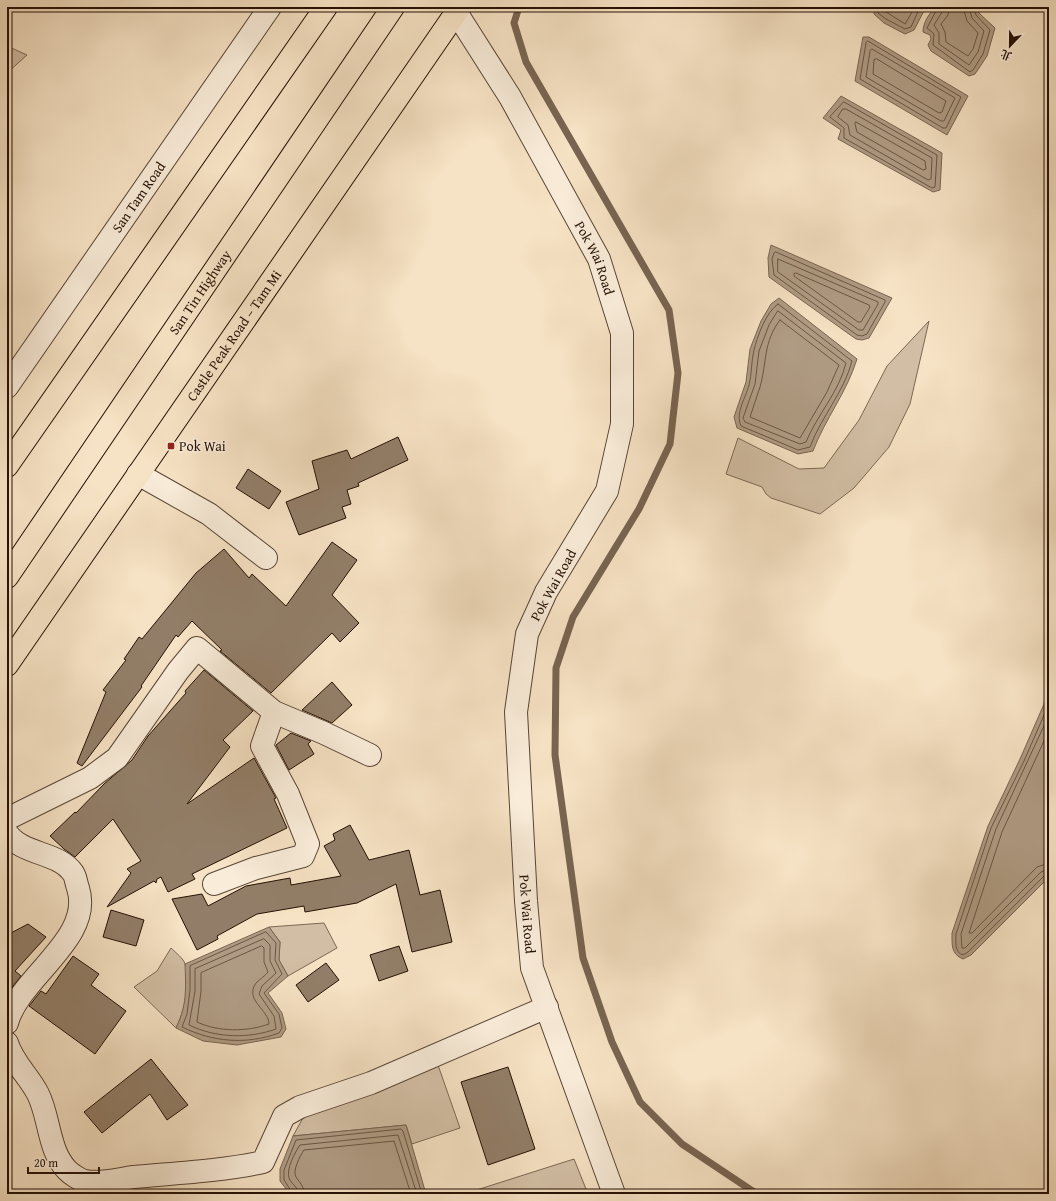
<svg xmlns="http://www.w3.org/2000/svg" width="1056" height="1201" font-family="'Gentium Book Plus','Noto Serif TC',serif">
<rect width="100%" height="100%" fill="#f6e2c4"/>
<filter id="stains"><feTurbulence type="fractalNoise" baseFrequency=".005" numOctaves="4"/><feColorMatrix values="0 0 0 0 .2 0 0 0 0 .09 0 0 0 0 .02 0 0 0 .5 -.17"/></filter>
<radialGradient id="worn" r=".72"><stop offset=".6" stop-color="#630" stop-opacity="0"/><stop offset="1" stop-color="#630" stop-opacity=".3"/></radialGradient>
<g fill="#d2bea4" stroke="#7c6854">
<path d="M7,46l20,9 -20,18z"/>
<path d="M929,321l-19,83 -21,43 -35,41 -34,26 -49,-16 -5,-4 -4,-7 -36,-13 12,-36 61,31 25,-1 35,-48 28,-54z"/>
<path d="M324,923l13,25 -49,28 -9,-16 1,-18 -11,-15z"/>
<path d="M171,948c4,4 13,11 14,16 6,19 -1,48 -9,64l-42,-41 23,-16z"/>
<path d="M438,1065l22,63 -48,16 -6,-19 -113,11 11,-20z"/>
<path d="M574,1159l14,35h-124z"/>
</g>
<g fill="#af9b83" stroke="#786451">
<path d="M874,7h52l-12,23 -9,4 -21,-11 -10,-9z"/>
<path d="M936,7h41l2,6 16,15 -8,28 -12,18 -6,2 -38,-25 -3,-6 3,-6 -1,-4 -7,-3c0,-9 6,-19 13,-25z"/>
<path d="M863,37h6l99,59 -21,39 -92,-54z"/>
<path d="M841,96l101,57 -2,37 -7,2 -95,-53 3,-9 -18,-12z"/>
<path d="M771,245l121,53 -23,40 -7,2 -6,-1 -87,-62 -1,-19z"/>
<path d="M779,298l78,61c-10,33 -32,60 -44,92l-15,3 -61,-26 -3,-11 12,-35 4,-33 11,-28 10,-17z"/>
<path d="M1049,674v203l-78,78 -8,4c-12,-5 -11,-14 -11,-26l36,-107 32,-67 24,-55z"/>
<path d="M269,927l11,15 -1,18 9,16 -20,17 14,20 4,16 -5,8 -44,8 -34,-4 -27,-13c11,-22 10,-40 9,-64z"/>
<path d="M406,1125l20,69h-136l-10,-13v-12l13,-33z"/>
</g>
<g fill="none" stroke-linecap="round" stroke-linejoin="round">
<g stroke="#6a5644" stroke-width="1">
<path d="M878,7v6l8,6 19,10 6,-2 9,-20"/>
<path d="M883,7v3l22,14 10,-17"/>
<path d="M938,7l-11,21 7,6 -1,11 37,27 3,-2 10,-16 7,-24 -14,-15 -2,-8"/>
<path d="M943,7l-1,5 -8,13 5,8v11l30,21 9,-13 6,-21 -12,-13 -3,-11"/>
<path d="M949,7l-1,8 -7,9 4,8 1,10 22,14 5,-7 5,-16 -11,-12 -4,-14"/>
<path d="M868,41l93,56 -15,31h-3l-83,-49 6,-36z"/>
<path d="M872,49l83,49 -11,23h-3l-75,-44 4,-26z"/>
<path d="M877,59l69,42 -4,11 -3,1 -66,-39 1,-14z"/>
<path d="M844,102l93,53 -2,32 -3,1 -88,-50v-10l-14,-11z"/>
<path d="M843,109h3l86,49 -1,21 -3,1 -78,-45 -2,-10 -10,-8z"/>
<path d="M856,122l69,39 1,8 -3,1 -66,-38 -2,-8z"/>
<path d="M776,252l109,48v2l-18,32 -5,2 -5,-1 -83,-60 -2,-16 2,-6z"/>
<path d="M778,259l100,43v2l-15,26h-4l-81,-58z"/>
<path d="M796,273l73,32 1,2 -9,15h-3l-64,-46v-2z"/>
<path d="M778,304l74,57c-8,31 -31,56 -42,86l-12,3 -57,-24c-6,-13 5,-29 8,-41 3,-11 2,-23 5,-35 3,-13 12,-38 24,-46z"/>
<path d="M778,311l68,52c-7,29 -29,52 -40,79l-6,2 -55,-22 -2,-4 12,-34 4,-33 10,-26z"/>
<path d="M780,320l59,45 -12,27 -27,46 -50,-21c3,-10 7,-20 10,-30 7,-24 3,-45 20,-67z"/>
<path d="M1049,698l-1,8 -24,55 -33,67 -35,106c0,8 -2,18 7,21l5,-3 76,-76 5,-2"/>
<path d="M1049,715l-53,114 -35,105 1,14h3l76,-76 8,-3"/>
<path d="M1049,730l-47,102 -33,101h3l65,-66 12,-4"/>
<path d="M266,932l10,11 -1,17 7,14 -18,19 15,21 3,14 -3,5c-33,12 -66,9 -97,-6l5,-13 3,-24v-24z"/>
<path d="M264,939l6,6v16l6,12 -14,13 -3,8 15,22 2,13c-28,10 -60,9 -87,-4l6,-34v-22z"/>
<path d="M262,946l2,2v14l4,10c-3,4 -8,7 -12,11 -12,17 13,27 13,41 -22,8 -51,8 -72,-2l4,-31v-18z"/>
<path d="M293,1194l-9,-14v-10l12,-30 105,-11 2,2 19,63"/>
<path d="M298,1194c0,-8 -7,-10 -9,-16 -3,-9 6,-26 11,-33l98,-10 19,59"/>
<path d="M304,1194c0,-8 -4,-11 -8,-17 -4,-6 4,-21 8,-27l90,-9 17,53"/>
</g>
<path stroke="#786451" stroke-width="7" d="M519,7l-5,16 12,39 143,248 9,63 -8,71 -31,65 -66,108 -17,51 -1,87 28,203 29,84 28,60 42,42 75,50"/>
</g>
<g fill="#927e68" stroke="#251105">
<path d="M398,437l10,23 -50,23 1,3 -12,4 4,14 -9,3 4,11 -47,17 -13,-33 33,-13 -7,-28 35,-11 4,9z"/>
<path d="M248,469l33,22 -12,18 -33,-21z"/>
<path d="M332,542l25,18 -25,35 27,28 -19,19 -8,-9 -61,60 -51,-42 2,-1 -30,-29 -14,16 -2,-2 -35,51 1,1 -60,79 -5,-3 29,-71 -3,-2 23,-30 -2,-1 15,-22 3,2 54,-66 28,-24 25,29 3,-4 34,32z"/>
<path d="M204,670l49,41 -30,29 7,7 -43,57 67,-46 22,40 -2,1 13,29 -95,46 3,5 -27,13 -7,-15 -4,2 -1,4 -2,-2 -47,26 24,-34 -4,-4 14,-8 -28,-42 -38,38 -11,-8 -14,-13 25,-24 1,1 28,-29 28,-24 16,-24 38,-43 -1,-2z"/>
<path d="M332,682l20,23 -20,18 -30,-13z"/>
<path d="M291,733l20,8 -3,3 6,10 -25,16 -13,-25z"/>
<path d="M350,825l19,35 40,-10 11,45 20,-5 12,52 -40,10 -16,-68 -39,19 -52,9 -1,-6 -47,8 -40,22 1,3 -21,11 -25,-51 30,-5 6,12 38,-20 44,-8 1,7 50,-9 -17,-30 11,-6 -2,-6z"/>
<path d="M111,910l33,10 -8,26 -33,-9z"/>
<path d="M28,924l18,13 -31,34 6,5 -12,15 -2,-2v-54z"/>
<path d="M399,946l9,25 -29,10 -9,-26z"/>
<path d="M73,956l26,18 -8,11 35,26 -31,43 -66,-48 12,-15 5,3z"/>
<path d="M326,963l13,17 -31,22 -12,-17z"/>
<path d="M151,1059l37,46 -21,15 -17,-26 -48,39 -18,-21z"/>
<path d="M508,1067l27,82 -47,16 -27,-83z"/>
</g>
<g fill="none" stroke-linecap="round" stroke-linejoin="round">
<g stroke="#594535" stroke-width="24">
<g id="minor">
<path id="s1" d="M456,12l54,85 89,162 23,74v91l-15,67 -61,101 -19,42 -11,78 10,189 6,67 82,226"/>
<path id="s2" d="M7,387l263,-380"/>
<path d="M138,474l71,40 57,44"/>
<path d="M7,819l83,-41 27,-20 61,-87 19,-23 77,64 50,21 46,22"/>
<path d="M7,833c16,23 51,18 66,40 3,4 3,10 5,15 16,51 -59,89 -71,135"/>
<path d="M214,884l42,-16 47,-12 5,-12 -20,-50 -26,-48 12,-34"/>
<path d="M7,1043c6,20 22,33 31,51 12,24 10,56 29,76 4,4 13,10 18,11 16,3 33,-2 49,-4 43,-4 87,-6 129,-15l21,-46 16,-9 71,-24 176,-76"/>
</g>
</g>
<g stroke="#251105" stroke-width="24">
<g id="major">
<path id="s3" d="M7,665l453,-658"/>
</g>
</g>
<g stroke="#251105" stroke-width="24">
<g id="highway">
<path d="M7,466l319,-459"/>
<path id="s4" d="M7,577l386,-570"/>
</g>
</g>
<use href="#minor" stroke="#f9ecd9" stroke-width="22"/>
<use href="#major" stroke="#f6e2c4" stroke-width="22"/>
<use href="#highway" stroke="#f6e2c4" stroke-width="22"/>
</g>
<rect fill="#8f2418" stroke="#f9ecd9" stroke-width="1.5" x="167" y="442" width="8" height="8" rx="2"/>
<g text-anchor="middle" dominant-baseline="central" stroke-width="3" stroke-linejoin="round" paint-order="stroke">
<g font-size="14" fill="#251105" stroke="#f9ecd9">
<text stroke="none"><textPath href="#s2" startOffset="231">San Tam Road</textPath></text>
<text stroke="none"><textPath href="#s1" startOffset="283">Pok Wai Road</textPath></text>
<text stroke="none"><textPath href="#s4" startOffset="344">San Tin Highway</textPath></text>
<text stroke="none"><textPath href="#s3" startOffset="400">Castle Peak Road – Tam Mi</textPath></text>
<text transform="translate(553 585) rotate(-61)">Pok Wai Road</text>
<text stroke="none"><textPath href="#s1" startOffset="968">Pok Wai Road</textPath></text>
</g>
<g font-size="14" fill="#251105" stroke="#f9ecd9" text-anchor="start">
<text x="179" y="446">Pok Wai</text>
</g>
</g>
<rect width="1056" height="1201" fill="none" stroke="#f6e2c4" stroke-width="24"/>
<rect x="8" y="8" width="1040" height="1185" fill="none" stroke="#251105" stroke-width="2"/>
<rect x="12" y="12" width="1032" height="1177" fill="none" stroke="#251105"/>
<g transform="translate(1010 46) rotate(202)" stroke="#f9ecd9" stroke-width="3" paint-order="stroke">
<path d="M0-3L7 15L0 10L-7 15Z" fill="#251105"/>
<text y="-6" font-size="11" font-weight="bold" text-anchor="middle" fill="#251105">北</text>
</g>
<path d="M28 1167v6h71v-6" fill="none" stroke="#251105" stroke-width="2"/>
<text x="34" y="1167" font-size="12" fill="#251105" stroke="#f9ecd9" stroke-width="3" paint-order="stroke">20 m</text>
<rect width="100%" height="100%" filter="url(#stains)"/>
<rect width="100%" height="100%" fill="url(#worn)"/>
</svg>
